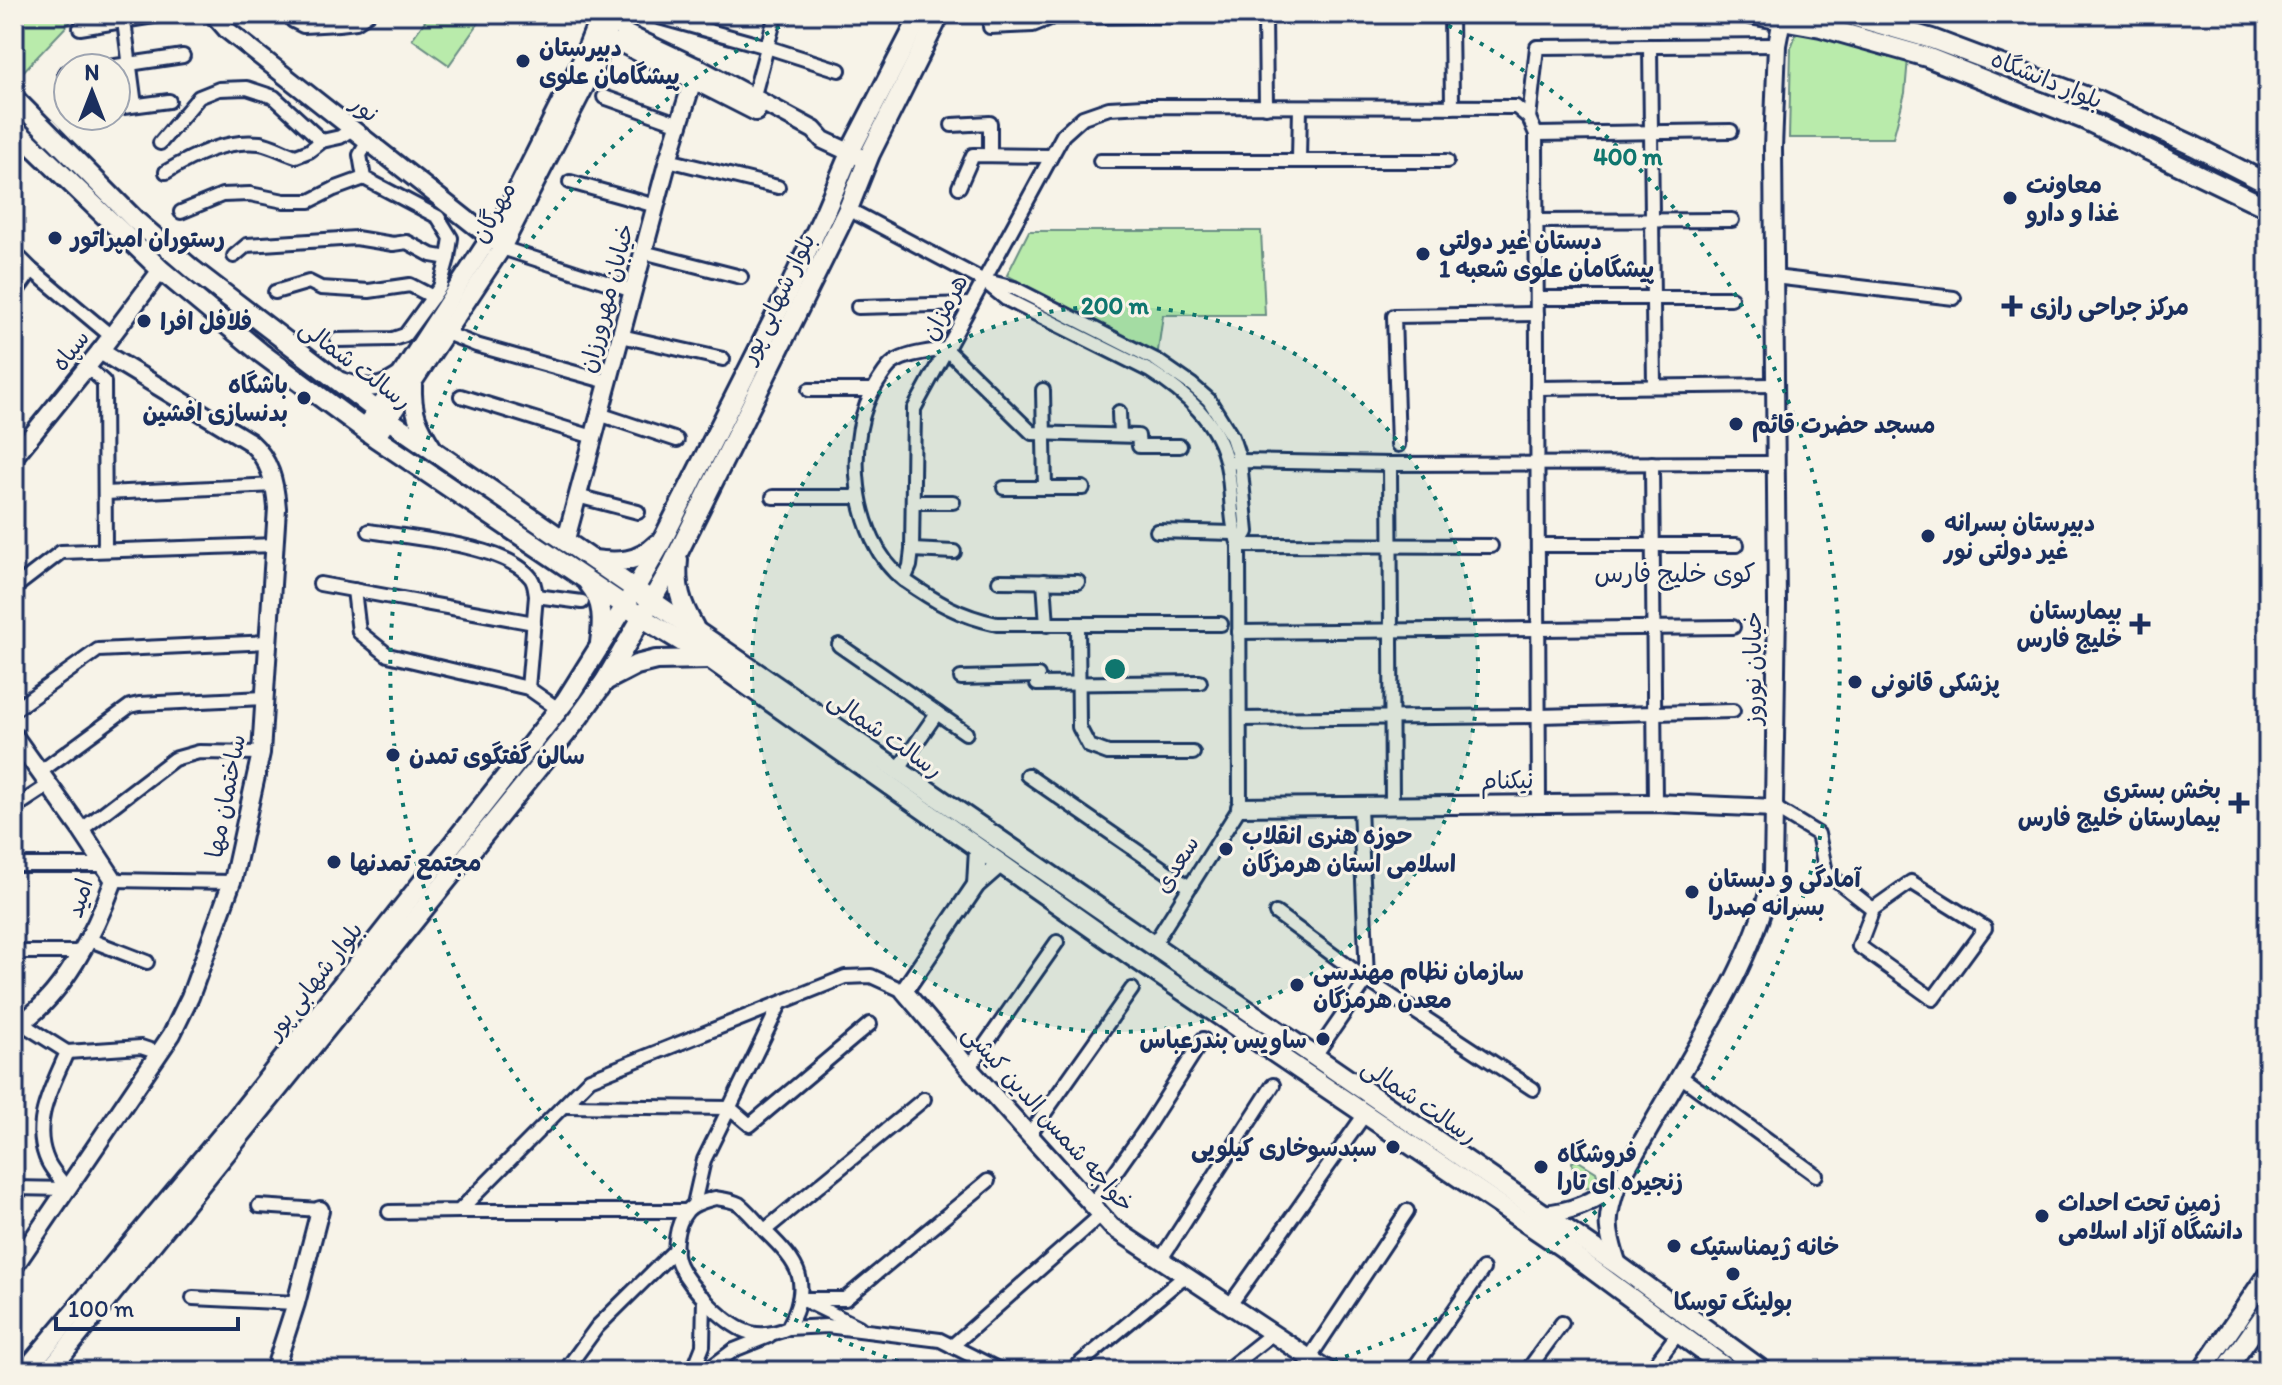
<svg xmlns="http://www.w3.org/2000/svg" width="2282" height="1385" font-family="Itim,'Playpen Sans Arabic',sans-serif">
<rect width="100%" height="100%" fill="#f7f3e8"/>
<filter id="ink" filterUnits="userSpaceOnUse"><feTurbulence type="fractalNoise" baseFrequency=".0125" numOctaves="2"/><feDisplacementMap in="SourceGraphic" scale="16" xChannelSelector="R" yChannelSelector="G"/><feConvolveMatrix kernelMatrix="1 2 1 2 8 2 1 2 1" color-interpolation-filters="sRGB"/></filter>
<g filter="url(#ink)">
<g fill="#b9ebab" stroke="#6a8d84" stroke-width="2">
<path d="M14,14h64l-58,61 -6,-5z"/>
<path d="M430,14h55l-36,51 -37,-26z"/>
<path d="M1807,33l101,25 -3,35 -12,45h-104l2,-90 5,-14z"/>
<path d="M1029,231h232l4,84h-102l-6,43 -150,-83z"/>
<path d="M1577,1160l19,12 3,10 -10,5 -14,2 -3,-27z"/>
</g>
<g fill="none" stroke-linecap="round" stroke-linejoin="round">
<g stroke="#1b2f5e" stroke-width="18">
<g id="minor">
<path d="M292,14l1,7 10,5 36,-2 17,-2 12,-8"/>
<path d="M1451,14l1,93"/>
<path d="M652,15l115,32 72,23"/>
<path d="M1265,15l1,92"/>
<path d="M124,21l11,84"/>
<path d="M990,27l43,-2 20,-8 256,-3"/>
<path d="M80,28l86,-14"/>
<path d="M1650,46l4,340"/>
<path d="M102,68l81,-12"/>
<path d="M65,73h3"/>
<path d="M604,97l76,27"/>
<path d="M753,99l23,-85"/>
<path d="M116,108l53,-7"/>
<path d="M1529,118l8,-71 240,-2"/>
<path d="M952,125l38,-2v32"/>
<path d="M1536,134l195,-3"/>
<path d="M160,143l39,-46 20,-8 28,-1 27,9 48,44"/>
<path d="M668,160l110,27"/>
<path d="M1299,160l1,-53"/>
<path d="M1100,161h347"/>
<path d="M166,172c28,-17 60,-33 94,-29 12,2 25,10 36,13l13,-5 13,-10 18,-4 12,-8"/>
<path d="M570,182l86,24"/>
<path d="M959,187l14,-32 78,1"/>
<path d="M848,209l136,72 22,18 144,72c35,22 69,51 77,94 6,27 2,55 12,80l1,262 -88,140"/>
<path d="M181,212l41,-17 28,-1 34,7h26l24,-12 30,-11"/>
<path d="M1536,221l196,-1"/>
<path d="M502,248l131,43"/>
<path d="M14,252l18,18 79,66"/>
<path d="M643,252l98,25"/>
<path d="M234,256l13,-11 109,-7 37,6 14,-2 24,13 17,3"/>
<path d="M1774,277l180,21"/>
<path d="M987,281l27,7 142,72 36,25 17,15 23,37 8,24 7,71 -8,13"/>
<path d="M275,292l34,-10 12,6 48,3 41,-6 23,12"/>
<path d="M14,295l18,-25"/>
<path d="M1537,298h194"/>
<path d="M858,307l113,-3"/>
<path d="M446,333l30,12 132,37"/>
<path d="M621,336l102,23"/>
<path d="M337,340l56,-1 12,-4 35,-48 8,-29 3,-20 -13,-21 -74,-39 -4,-23 8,-14"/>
<path d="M87,367l17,15 1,168"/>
<path d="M1537,388l237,-3"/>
<path d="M809,390h63"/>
<path d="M1043,390l2,98"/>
<path d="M461,396l132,41"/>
<path d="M1119,412l1,23"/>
<path d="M599,414l78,26"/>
<path d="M1398,445l-4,-129 143,-2"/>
<path d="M1652,463l3,340"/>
<path d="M1227,464l13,-3 150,3 386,-1"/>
<path d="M1390,464l2,342"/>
<path d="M1004,488h79"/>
<path d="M105,493l170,-8"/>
<path d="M577,496l61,16"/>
<path d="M773,497h85"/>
<path d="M914,502h39"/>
<path d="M369,531c41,7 136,13 162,47 4,6 4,12 5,18l-8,92"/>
<path d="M1157,531l77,2"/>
<path d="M1239,545l252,1"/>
<path d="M1538,545h199"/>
<path d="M912,550l42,2"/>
<path d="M904,580c-52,-39 -62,-145 -26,-198 4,-6 9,-15 15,-19 15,-10 36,-11 53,-14l86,84 106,3 1,10h41"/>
<path d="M999,581l79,1"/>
<path d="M1044,581l3,44"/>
<path d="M320,584l214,39"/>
<path d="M14,588l47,-36 215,-7"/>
<path d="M354,590l5,42 29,23 140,33 30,21"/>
<path d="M536,596l46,6"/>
<path d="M1221,624h-224c-38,-8 -61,-22 -93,-44l6,-14 2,-16 2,-141 149,-274 20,-18 26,-9 35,-2 372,1 13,11 7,16 3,670"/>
<path d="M1078,625l1,102 10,19 19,7h85"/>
<path d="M1239,632l494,-5"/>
<path d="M839,645l127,88"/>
<path d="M961,678l77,-2 -1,8 163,-2"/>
<path d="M14,710l84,-60 170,-8"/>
<path d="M1240,719l299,-3 194,-5"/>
<path d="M897,771l40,-58"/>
<path d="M40,772l90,-66 9,-2 125,-6"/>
<path d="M1027,775l162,112"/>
<path d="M14,808l35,-23"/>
<path d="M1775,808l43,26 8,38 47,37"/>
<path d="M81,830l93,-71 25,-7 62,1"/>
<path d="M14,865h89"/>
<path d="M114,880l117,2"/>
<path d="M1911,882l74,46 -52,71 -74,-53 14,-37z"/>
<path d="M1276,913l91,67 166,109"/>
<path d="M90,940l57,22"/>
<path d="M14,952h67"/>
<path d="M21,1023l46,29"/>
<path d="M67,1052c-15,35 -37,72 -19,110 5,10 13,18 19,27"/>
<path d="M67,1052l74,-5 18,6"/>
<path d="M1314,1057l53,-77 -7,-174"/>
<path d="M969,1068l88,-126"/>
<path d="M1680,1076l136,99"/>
<path d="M564,1106l166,2 20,17 120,-101"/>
<path d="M1029,1135l103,-146"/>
<path d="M14,1188l53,1"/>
<path d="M715,1198c7,1 17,2 24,6 9,7 18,18 26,27 35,34 47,51 23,97 -11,5 -24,8 -37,5 -24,-6 -61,-45 -72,-68 -7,-15 -3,-41 8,-54 6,-8 18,-10 28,-13z"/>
<path d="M694,1204l10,-44 76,-156"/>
<path d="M1092,1205l55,-78 56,-88"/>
<path d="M259,1206l61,4"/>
<path d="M459,1211h227"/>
<path d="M389,1212l70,-1 131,-132 255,-102 26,-1 33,15"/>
<path d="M765,1230l159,-131"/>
<path d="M1161,1259l112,-174"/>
<path d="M193,1298l103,5"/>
<path d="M801,1299h44l143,-118"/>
<path d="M804,1300l55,27"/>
<path d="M1230,1305l135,-191"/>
<path d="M788,1328l39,-2 113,14 62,31"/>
<path d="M952,1346l149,-131"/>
<path d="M1310,1357l97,-146"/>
<path d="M565,1371l32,-44 79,-78"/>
<path d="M693,1371l10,-25 1,-48"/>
<path d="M706,1371l28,-21 35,-14"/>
<path d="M1071,1371l115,-96"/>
<path d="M1225,1371l48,-38"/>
<path d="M1412,1371l71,-102"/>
<path d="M1527,1371l35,-48"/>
<path d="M1650,1371l28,-38"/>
</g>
</g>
<g stroke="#1b2f5e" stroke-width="22">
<g id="tertiary">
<path d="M213,14l14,16 271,214"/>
<path d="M616,14l9,19 72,34 117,63 9,10 39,18"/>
<path d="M605,42l15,1 136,69"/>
<path d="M341,381c25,8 34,11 57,-4"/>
<path d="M413,384c-1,28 5,41 20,64"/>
<path d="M363,429l14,-18 126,-194 78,-156 19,-47"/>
<path d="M376,438l126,-190 93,-181 21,-53"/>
<path d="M14,457l86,-106 61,-81"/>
<path d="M565,543l103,-383 29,-93"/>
<path d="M14,736l67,94 33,50c-18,50 -52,120 -100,147"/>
<path d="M1240,807l415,-4 120,5"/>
<path d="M1000,864l-24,21 -72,106 65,77 143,159 217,144"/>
<path d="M976,885l2,-36"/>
<path d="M1543,1214c29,-2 51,-12 74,-30"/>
<path d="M1618,1265c-12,-36 -13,-47 0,-82 24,-42 48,-83 72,-124 35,-60 68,-118 83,-186l4,-269 -4,-456 4,-103 5,-26"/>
<path d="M14,1267l158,-233 18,-37 44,-121 27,-123 16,-245c-2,-26 -7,-48 -27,-66l-150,-91"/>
<path d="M274,1371l22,-68 24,-93"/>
</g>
</g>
<g stroke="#1b2f5e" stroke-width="24">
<g id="secondary">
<path d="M1750,14l71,13 106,30 156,62 185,89"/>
<path d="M1845,14l87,25 163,61 99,46 74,38"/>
<path d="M14,98l121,122 58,50 196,150 1229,845 145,106"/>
<path d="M14,128l147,142 100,83 115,85 267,180 67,41 423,298 429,290 168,124"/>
<path d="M593,560c25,3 45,3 64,-16"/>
<path d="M678,560c-3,26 3,44 16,67"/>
<path d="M589,584c15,18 14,37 11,59"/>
<path d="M605,681l31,-16 20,-5 54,-1"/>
<path d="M25,1371l210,-251 331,-420 59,-94 33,-57 131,-260 36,-77 28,-66 68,-132"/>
<path d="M49,1371l527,-650 29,-40 65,-112 178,-360 22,-55 70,-140"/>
<path d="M2202,1371l66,-97"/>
<path d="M2225,1371l43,-61"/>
</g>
</g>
<use href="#minor" stroke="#f7f3e8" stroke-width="12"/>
<use href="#tertiary" stroke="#f7f3e8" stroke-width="16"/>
<use href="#secondary" stroke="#f7f3e8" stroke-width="18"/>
</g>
</g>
<circle cx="1115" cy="669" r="363" fill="#0f766e" fill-opacity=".12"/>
<g fill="none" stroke="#0f766e" stroke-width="4" stroke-dasharray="4 8">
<circle cx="1115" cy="669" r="363"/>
<path d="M933 1371A725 725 0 0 1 803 15M1427 15A725 725 0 0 1 1297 1371"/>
</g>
<g fill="#1b2f5e" stroke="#f7f3e8" stroke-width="3">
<circle cx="523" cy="61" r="8"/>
<circle cx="2010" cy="198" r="8"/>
<circle cx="55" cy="238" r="8"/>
<circle cx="1423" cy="254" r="8"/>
<path d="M2008 294h8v8h8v8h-8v8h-8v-8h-8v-8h8z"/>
<circle cx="144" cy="321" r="8"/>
<circle cx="304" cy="398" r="8"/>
<circle cx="1736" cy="424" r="8"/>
<circle cx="1928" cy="536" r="8"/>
<path d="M2136 612h8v8h8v8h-8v8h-8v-8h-8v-8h8z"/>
<circle cx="1855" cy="682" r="8"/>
<circle cx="393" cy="755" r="8"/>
<path d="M2235 791h8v8h8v8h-8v8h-8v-8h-8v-8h8z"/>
<circle cx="1226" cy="849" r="8"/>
<circle cx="334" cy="862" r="8"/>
<circle cx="1692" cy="892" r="8"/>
<circle cx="1297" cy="985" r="8"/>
<circle cx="1323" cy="1039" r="8"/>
<circle cx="1393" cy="1147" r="8"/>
<circle cx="1541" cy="1167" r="8"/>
<circle cx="2042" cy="1216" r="8"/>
<circle cx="1674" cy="1246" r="8"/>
<circle cx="1733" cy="1274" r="8"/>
</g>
<g text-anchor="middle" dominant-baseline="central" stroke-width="6" stroke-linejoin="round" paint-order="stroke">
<g font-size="24" font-weight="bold" fill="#1b2f5e" stroke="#f7f3e8" text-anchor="start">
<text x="539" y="47">دبیرستان<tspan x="539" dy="28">پیشگامان علوی</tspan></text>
<text x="2026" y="184">معاونت<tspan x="2026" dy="28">غذا و دارو</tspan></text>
<text x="71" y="238">رستوران امپراتور</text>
<text x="1439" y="240">دبستان غیر دولتی<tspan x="1439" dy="28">پیشگامان علوی شعبه 1</tspan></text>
<text x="2030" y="306">مرکز جراحی رازی</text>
<text x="160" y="321">فلافل افرا</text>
<text x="288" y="384" text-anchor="end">باشگاه<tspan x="288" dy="28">بدنسازی افشین</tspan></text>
<text x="1752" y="424">مسجد حضرت قائم</text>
<text x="1944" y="522">دبیرستان بسرانه<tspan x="1944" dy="28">غیر دولتی نور</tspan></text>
<text x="2122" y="610" text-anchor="end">بیمارستان<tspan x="2122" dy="28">خلیج فارس</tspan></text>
<text x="1871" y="682">پزشکی قانونی</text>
<text x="409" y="755">سالن گفتگوی تمدن</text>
<text x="2221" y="789" text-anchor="end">بخش بستری<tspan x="2221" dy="28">بیمارستان خلیج فارس</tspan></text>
<text x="1242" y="835">حوزه هنری انقلاب<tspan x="1242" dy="28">اسلامی استان هرمزگان</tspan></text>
<text x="350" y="862">مجتمع تمدنها</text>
<text x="1708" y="878">آمادگی و دبستان<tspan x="1708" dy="28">بسرانه صدرا</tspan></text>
<text x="1313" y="971">سازمان نظام مهندسی<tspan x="1313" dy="28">معدن هرمزگان</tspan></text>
<text x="1307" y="1039" text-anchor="end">ساویس بندرعباس</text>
<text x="1377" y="1147" text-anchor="end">سبدسوخاری کیلویی</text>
<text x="1557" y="1153">فروشگاه<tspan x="1557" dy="28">زنجیره ای تارا</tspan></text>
<text x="2058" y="1202">زمین تحت احداث<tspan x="2058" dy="28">دانشگاه آزاد اسلامی</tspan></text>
<text x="1690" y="1246">خانه ژیمناستیک</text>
<text x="1733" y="1301" text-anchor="middle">بولینگ توسکا</text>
</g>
<g font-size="24" fill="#1b2f5e" stroke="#f7f3e8">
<text transform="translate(2047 79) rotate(22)">بلوار دانشگاه</text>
<text transform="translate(365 108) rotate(38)">نور</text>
<text transform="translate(493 212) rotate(-61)">مهرگان</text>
<text transform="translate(606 298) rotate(-75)">خیابان مهرورزان</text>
<text transform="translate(777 298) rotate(-64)">بلوار شهابی پور</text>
<text transform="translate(944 307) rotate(-62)">هرمزان</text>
<text transform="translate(70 350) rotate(-52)">سپاه</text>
<text transform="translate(356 364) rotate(37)">رسالت شمالی</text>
<text transform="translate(1752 668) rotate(-90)">خیابان نوروز</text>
<text transform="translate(886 734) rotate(35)">رسالت شمالی</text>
<text transform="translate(1507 780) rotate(-1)">نیکنام</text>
<text transform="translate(225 796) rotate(-79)">ساختمان مها</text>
<text transform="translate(1176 864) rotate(-58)">سعدی</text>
<text transform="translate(79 898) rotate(-72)">امید</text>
<text transform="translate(314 980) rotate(-52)">بلوار شهابی پور</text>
<text transform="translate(1420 1101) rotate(34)">رسالت شمالی</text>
<text transform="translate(1049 1118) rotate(48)">خواجه شمس الدين كيشی</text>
</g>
<g font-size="26" fill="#1b2f5e" stroke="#f7f3e8">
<text x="1675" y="573">کوی خلیج فارس</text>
</g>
</g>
<circle cx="1115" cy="669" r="12" fill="#0f766e" stroke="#f7f3e8" stroke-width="4"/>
<g font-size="24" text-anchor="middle" font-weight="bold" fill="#0f766e" stroke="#f7f3e8" stroke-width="6" stroke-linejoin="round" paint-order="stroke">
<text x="1628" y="165">400 m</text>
<text x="1115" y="314">200 m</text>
</g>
<rect width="2282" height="1385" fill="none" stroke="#f7f3e8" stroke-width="48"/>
<rect x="24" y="24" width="2234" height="1337" fill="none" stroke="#1b2f5e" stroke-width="3" filter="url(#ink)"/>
<g transform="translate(92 92)"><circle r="38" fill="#f7f3e8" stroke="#9fa5b1" stroke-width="2"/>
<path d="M0-6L14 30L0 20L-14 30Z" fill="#1b2f5e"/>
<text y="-12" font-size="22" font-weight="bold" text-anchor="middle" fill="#1b2f5e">N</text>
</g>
<path d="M56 1317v12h182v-12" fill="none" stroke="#1b2f5e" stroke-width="4"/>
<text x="68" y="1317" font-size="24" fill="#1b2f5e" stroke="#f7f3e8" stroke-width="6" paint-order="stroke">100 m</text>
</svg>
